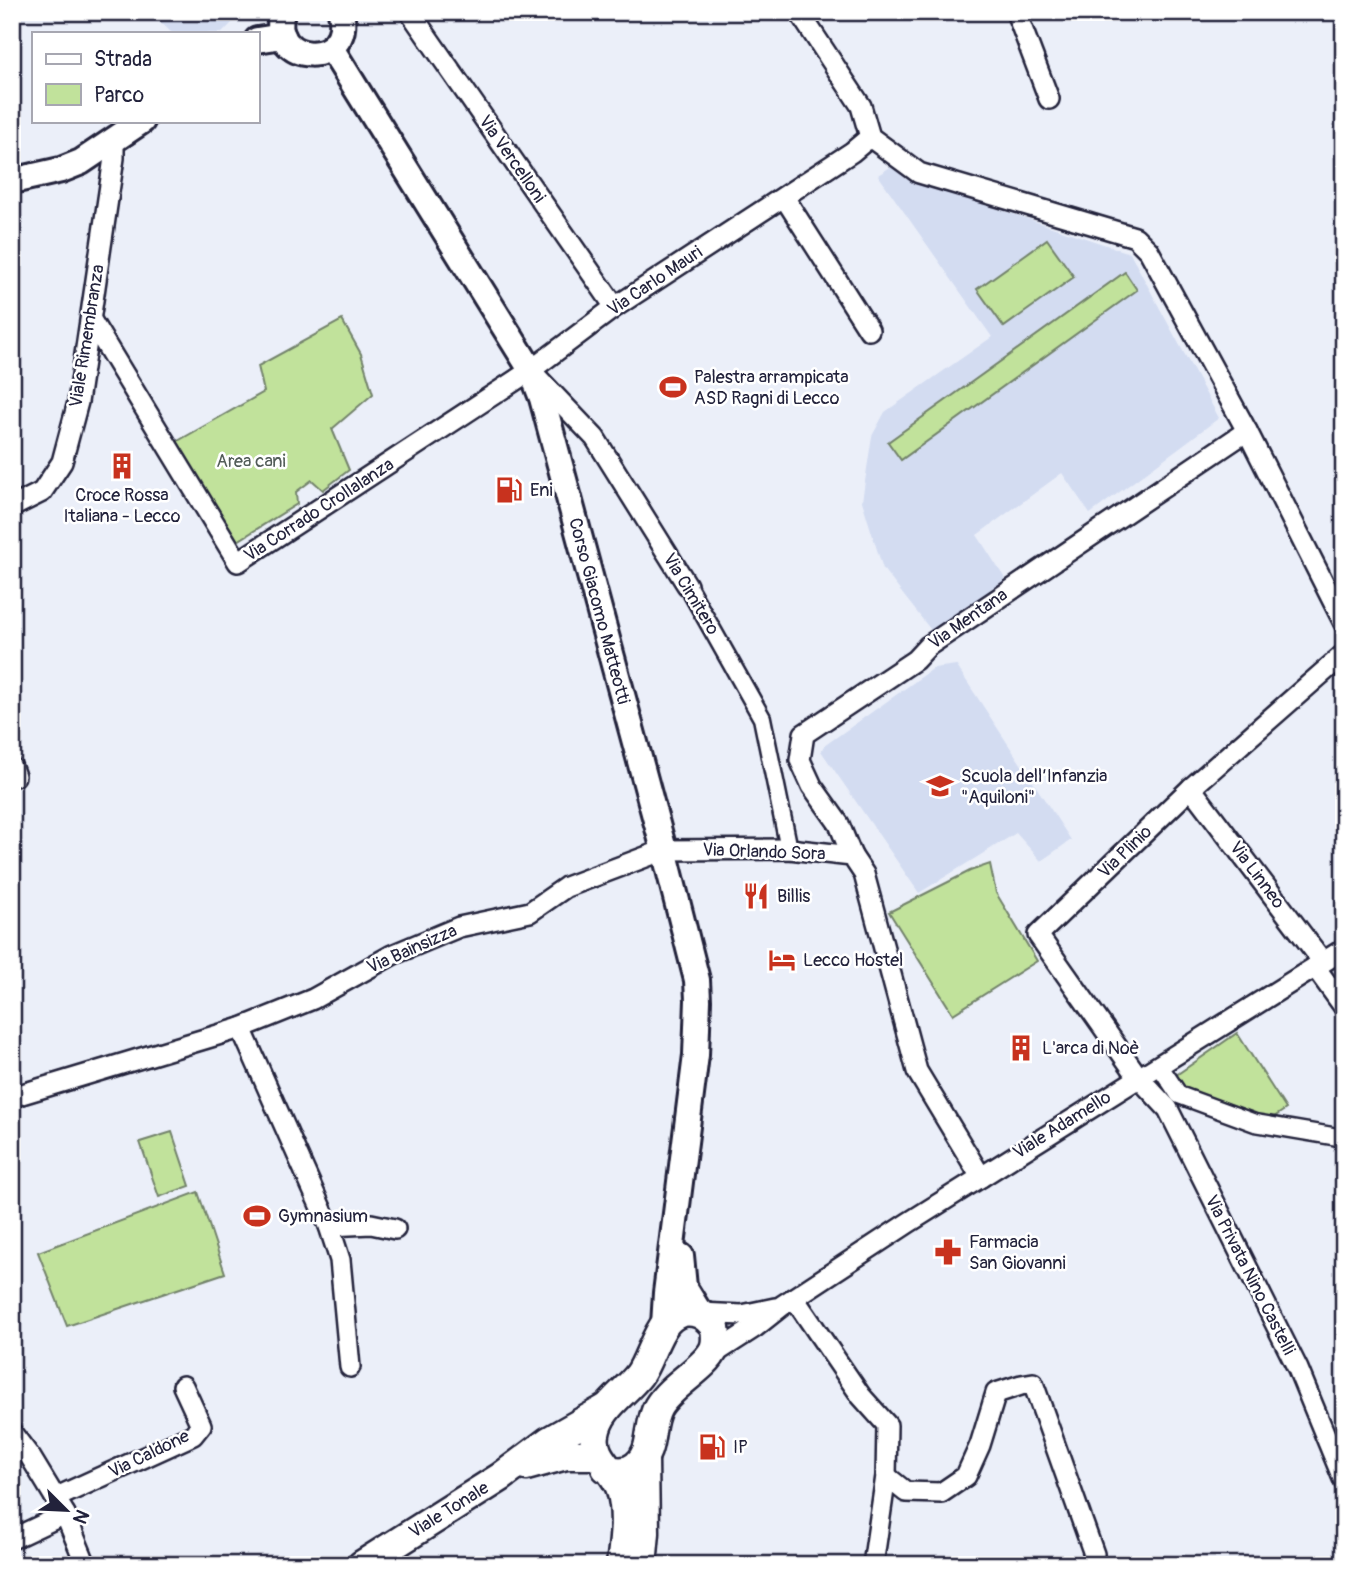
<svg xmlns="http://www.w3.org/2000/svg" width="1356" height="1577" font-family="Pangolin,sans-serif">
<rect width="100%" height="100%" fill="#ebeff9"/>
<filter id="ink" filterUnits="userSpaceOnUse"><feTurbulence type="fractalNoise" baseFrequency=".0143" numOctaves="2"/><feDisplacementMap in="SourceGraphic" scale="14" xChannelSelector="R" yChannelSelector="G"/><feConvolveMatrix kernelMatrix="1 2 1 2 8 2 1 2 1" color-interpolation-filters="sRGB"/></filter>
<g filter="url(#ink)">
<g fill="#d3dcf1">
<path d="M150,12h93l-21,21h-50z"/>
<path d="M895,164l10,14 225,75 89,165 -129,96 -28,-41 -85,62 29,45 -72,54 -51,-65 -21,-68 10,-65 13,-24 107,-75 -114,-162z"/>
<path d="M956,665l115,175 -30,21 -25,-28 -97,60 -98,-142 3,-5 110,-78z"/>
</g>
<g fill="#c1e29b" stroke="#72826b" stroke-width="2">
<path d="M1047,239l27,38 -70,50 -27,-38z"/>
<path d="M1125,272l12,18 -236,170 -13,-18z"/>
<path d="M342,320l19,34 12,40 -41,35 17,41 -26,20 -11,-10 -16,12 1,12 -61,38 -60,-100 88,-50 -6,-26z"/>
<path d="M990,864l6,29 41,68 -84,53 -64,-102 81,-41z"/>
<path d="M1237,1033l49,76 -12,8 -19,-1 -75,-26 -8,-12z"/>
<path d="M172,1132l18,54 -31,11 -19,-55z"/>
<path d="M198,1192l27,81 -158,53 -29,-74z"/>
</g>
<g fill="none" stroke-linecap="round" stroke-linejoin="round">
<g stroke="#22223b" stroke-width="21">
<g id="pedestrian">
<path d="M687,585l75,133 27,131"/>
<path d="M1159,1065l20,30 76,28 89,15"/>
</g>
</g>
<g stroke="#22223b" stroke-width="24">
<g id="minor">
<path d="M410,12l205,295"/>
<path d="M799,12l62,94 9,31 49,36 216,64 14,14 98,180 97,192"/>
<path d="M1016,12l33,87"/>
<path d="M784,197l85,133"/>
<path d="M91,320l147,242 293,-192 84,-63 237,-155 18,-15"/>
<path d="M536,376l59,62 92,147"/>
<path d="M12,507l30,-15 20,-30 16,-60 36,-244v-17"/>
<path d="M1344,654l-153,134 -153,147 101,143 29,31 130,260 46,112"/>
<path d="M12,768l3,8"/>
<path d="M1191,788l132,174"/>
<path d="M852,856l-13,-32 -27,-38 -12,-26 4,-26 111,-74 13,-14 319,-215"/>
<path d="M1315,967l29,40"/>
<path d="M241,1028l88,198 11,34 10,107"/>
<path d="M12,1097l229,-69 72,-29 79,-44 67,-28 71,-15 36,-25 98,-37 125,-1 63,7 12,18 53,197 64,106"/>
<path d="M329,1226l42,-2 24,5"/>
<path d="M794,1298l67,98 26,29 -1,51 -13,89"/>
<path d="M700,1313l42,2 33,-7"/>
<path d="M709,1357l45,-29 29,-23 125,-82 436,-274"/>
<path d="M12,1433l19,25 34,56 21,51"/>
<path d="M886,1476l20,16 35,1 25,-17 14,-31 16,-52 25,-8 12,-2 61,171"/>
<path d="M55,1498l138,-63 8,-10 -18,-39"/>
<path d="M12,1539l53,-25"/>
</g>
</g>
<g stroke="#22223b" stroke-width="30">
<g id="tertiary">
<path d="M282,12c-15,54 72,57 59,0"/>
<path d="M257,40l26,-4"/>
<path d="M331,48l200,322 11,28 122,452 33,130 1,20 -2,55 -30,238 -2,32"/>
<path d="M12,181l49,-11 20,-8 61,-41"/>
<path d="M681,1256l3,31 16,26"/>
</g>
</g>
<g stroke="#22223b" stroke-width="33">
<g id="secondary">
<path d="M526,1466l40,-11h32"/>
<path d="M606,1468c10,5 21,5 30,-2 19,-15 11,-40 22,-59 14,-23 48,-39 56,-58 3,-7 2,-15 1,-22 -6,-7 -11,-13 -21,-15 -34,-7 -40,42 -55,63 -15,19 -40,33 -44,59 -4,25 20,35 26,56 7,24 3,51 0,75"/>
<path d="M362,1565l139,-88 48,-36 58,-33"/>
<path d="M642,1565l3,-32 -1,-75"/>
</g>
</g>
<use href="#pedestrian" stroke="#fff" stroke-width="16"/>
<use href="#minor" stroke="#fff" stroke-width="19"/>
<use href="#tertiary" stroke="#fff" stroke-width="24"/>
<use href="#secondary" stroke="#fff" stroke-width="28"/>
</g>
</g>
<defs>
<g id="stadium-bare" transform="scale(2.1)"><path d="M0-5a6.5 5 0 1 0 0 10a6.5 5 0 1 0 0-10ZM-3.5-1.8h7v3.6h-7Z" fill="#c8321e" stroke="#fff" stroke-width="2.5" paint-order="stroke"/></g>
<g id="building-bare" transform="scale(2.1)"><path d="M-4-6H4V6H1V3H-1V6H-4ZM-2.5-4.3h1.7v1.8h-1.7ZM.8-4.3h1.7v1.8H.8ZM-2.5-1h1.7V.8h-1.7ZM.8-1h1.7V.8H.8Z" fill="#c8321e" stroke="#fff" stroke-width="2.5" paint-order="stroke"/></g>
<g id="fuel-bare" transform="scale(2.1)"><path d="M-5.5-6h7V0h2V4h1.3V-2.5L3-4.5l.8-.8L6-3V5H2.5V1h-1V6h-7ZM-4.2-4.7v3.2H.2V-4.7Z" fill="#c8321e" stroke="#fff" stroke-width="2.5" paint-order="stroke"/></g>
<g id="school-bare" transform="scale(2.1)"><path d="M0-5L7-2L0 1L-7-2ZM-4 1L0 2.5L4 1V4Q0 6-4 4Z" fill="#c8321e" stroke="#fff" stroke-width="2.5" paint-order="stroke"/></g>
<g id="restaurant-bare" transform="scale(2.1)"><path d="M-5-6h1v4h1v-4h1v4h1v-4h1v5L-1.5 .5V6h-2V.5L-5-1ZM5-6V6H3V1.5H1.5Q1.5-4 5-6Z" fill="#c8321e" stroke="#fff" stroke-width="2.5" paint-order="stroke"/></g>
<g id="hotel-bare" transform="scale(2.1)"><path d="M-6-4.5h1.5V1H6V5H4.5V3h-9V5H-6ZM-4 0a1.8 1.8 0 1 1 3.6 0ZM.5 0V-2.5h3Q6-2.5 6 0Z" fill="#c8321e" stroke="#fff" stroke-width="2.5" paint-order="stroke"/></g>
<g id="pharmacy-bare" transform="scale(2.1)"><path d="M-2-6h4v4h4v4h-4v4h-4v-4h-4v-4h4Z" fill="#c8321e" stroke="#fff" stroke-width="2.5" paint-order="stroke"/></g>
</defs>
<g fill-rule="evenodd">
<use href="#stadium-bare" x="673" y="387"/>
<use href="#building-bare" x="122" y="466"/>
<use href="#fuel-bare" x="509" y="490"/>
<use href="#school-bare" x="940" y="786"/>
<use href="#restaurant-bare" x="756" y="896"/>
<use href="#hotel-bare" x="782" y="960"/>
<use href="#building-bare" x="1021" y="1048"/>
<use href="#stadium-bare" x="257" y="1216"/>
<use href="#pharmacy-bare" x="948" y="1252"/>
<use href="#fuel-bare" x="712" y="1447"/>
</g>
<g text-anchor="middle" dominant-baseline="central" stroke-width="5" stroke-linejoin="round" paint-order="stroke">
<g font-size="18" fill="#22223b" stroke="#fff">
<text transform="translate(512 159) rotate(55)">Via Vercelloni</text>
<text transform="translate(655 281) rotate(-34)">Via Carlo Mauri</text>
<text transform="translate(87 336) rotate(-81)">Viale Rimembranza</text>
<text transform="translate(319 510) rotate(-33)">Via Corrado Crollalanza</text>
<text transform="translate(691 594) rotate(59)">Via Cimitero</text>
<text transform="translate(599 611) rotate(75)">Corso Giacomo Matteotti</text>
<text transform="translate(968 619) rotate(-35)">Via Mentana</text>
<text transform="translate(764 852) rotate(2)">Via Orlando Sora</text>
<text transform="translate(1125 852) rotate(-44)">Via Plinio</text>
<text transform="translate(1257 875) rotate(53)">Via Linneo</text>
<text transform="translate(412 949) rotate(-24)">Via Bainsizza</text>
<text transform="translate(1062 1125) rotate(-32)">Viale Adamello</text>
<text transform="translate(1250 1275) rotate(63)">Via Privata Nino Castelli</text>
<text transform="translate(149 1454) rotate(-26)">Via Caldone</text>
<text transform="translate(449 1510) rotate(-32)">Viale Tonale</text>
</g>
<g font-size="18" fill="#22223b" stroke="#fff" text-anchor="start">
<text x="694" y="377">Palestra arrampicata<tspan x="694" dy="21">ASD Ragni di Lecco</tspan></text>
<text x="530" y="490">Eni</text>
<text x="122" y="495" text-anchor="middle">Croce Rossa<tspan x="122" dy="21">Italiana - Lecco</tspan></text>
<text x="961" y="776">Scuola dell’Infanzia<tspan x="961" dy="21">"Aquiloni"</tspan></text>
<text x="777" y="896">Billis</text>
<text x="803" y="960">Lecco Hostel</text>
<text x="1042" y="1048">L'arca di Noè</text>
<text x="278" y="1216">Gymnasium</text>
<text x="969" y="1242">Farmacia<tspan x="969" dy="21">San Giovanni</tspan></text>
<text x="733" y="1447">IP</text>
</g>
<g font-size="18" fill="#525c58" stroke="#fff">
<text x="251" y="461">Area cani</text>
</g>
</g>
<rect width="1356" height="1577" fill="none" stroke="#fff" stroke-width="42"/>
<rect x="21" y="21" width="1314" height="1535" fill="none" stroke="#22223b" stroke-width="2.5" filter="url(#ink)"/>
<rect x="32" y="32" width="228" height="91" fill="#ffffff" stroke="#a7a7b1" stroke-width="2"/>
<rect x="46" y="54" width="35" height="10" fill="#ffffff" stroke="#a7a7b1" stroke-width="2"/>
<text x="94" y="66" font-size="21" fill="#22223b">Strada</text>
<rect x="46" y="84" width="35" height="21" fill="#c1e29b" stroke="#a7a7b1" stroke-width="2"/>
<text x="94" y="102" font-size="21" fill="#22223b">Parco</text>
<g transform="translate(66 1510) rotate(114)" stroke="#ffffff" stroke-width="5" paint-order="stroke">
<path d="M0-5L12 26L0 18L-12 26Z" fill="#22223b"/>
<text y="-10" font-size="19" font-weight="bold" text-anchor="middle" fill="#22223b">N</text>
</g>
</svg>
